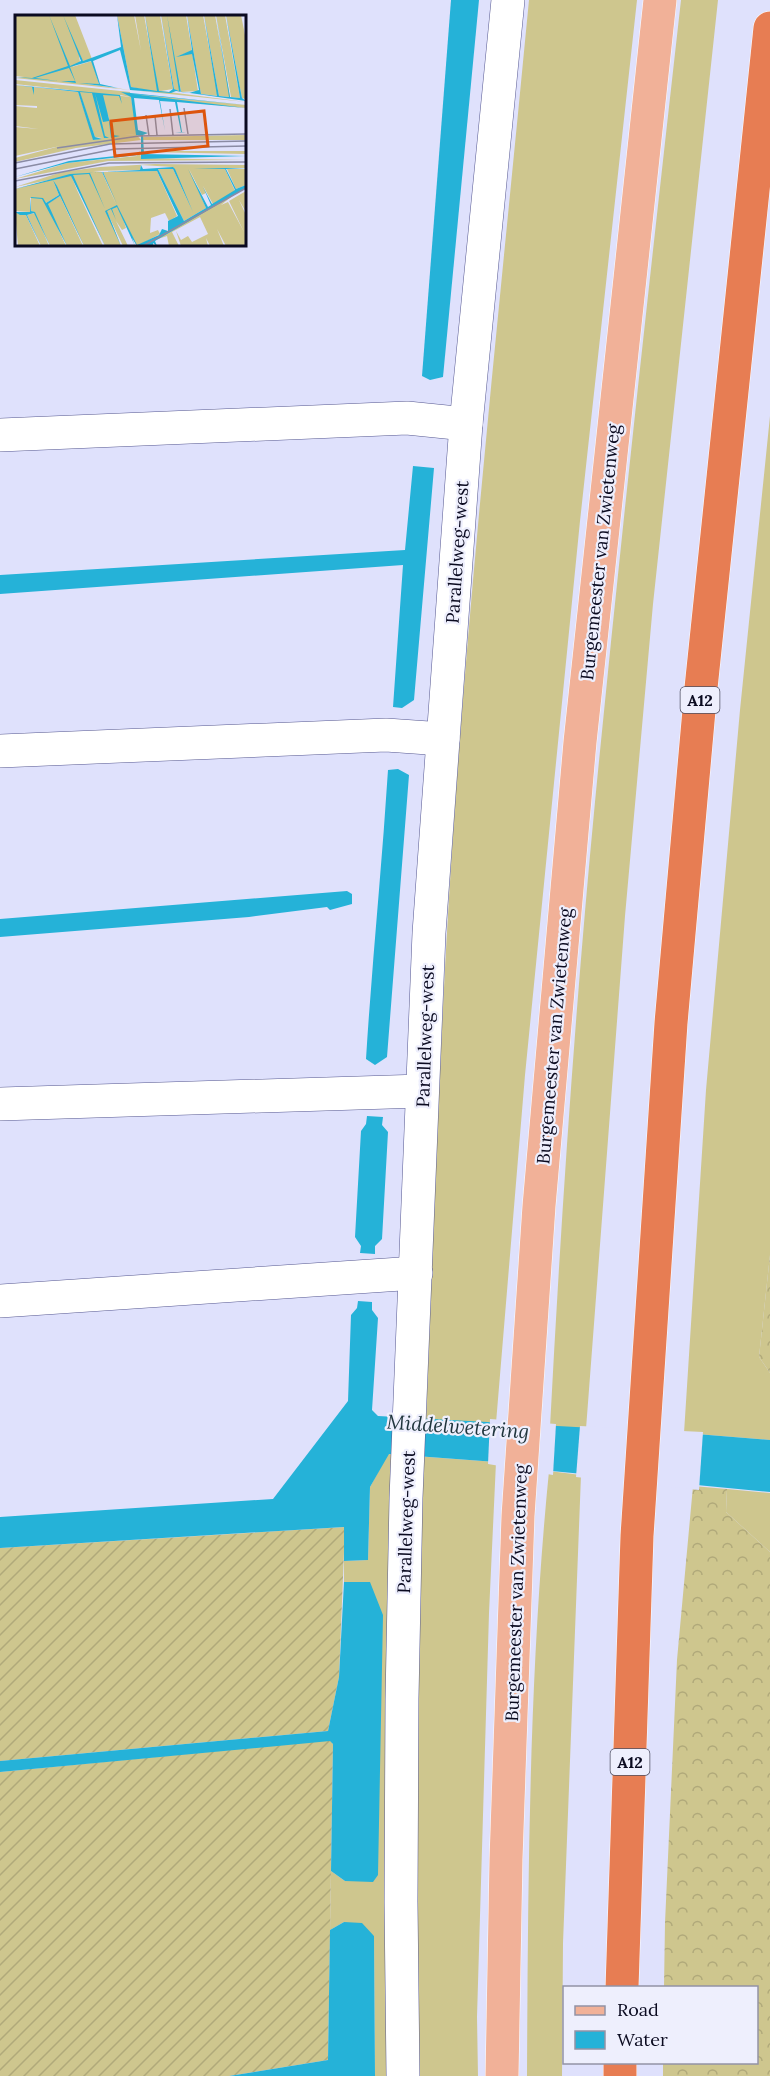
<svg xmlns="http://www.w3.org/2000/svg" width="770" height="2076" font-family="Lora,serif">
<defs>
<pattern id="forest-crowns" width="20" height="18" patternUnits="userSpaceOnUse" patternTransform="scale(1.5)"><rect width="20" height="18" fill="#cec68e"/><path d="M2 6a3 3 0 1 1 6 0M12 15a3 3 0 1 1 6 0" fill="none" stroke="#b0a97a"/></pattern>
<pattern id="garden-furrows" width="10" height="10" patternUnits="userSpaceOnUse" patternTransform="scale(1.5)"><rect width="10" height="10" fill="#cec68e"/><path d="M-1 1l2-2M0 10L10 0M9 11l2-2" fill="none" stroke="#b0a97a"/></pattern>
</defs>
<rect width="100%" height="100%" fill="#dfe1fc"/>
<g fill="#cec68e">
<path d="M529,0h108l-57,521 -55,554 -29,348 -70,-3c8,-210 15,-420 30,-629 19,-264 48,-528 73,-791z"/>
<path d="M681,0h37l-65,604 -28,312 -39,513 -36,-2c11,-209 25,-417 45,-625 26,-268 56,-535 86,-802z"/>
<path d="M770,416v839l-11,102 11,16v67l-86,-7 22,-343 34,-380z"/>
<path d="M388,1454l108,8 -7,151 -12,404 1,59h-103l-1,-140 -30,-14 -14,8 1,-59 14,10 25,-299h-26v-21l24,-1 2,-73z"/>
<path d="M549,1471l32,4 -18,468 -1,133h-35c1,-202 2,-404 22,-605z"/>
<path d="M727,1489l43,4v59l-44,-40z"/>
</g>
<g fill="url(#forest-crowns)">
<path d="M770,1255v118l-11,-16z"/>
<path d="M693,1486l34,3 -1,23 44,40v524h-107v-13l93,-1v-74l-92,-1 1,-64 12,-263z"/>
</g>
<g fill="url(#garden-furrows)">
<path d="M345,1527l-6,150 -11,54 -328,30v-213z"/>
<path d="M330,1740l3,4 -5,316 -99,16h-229v-304z"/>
</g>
<g fill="#25b2d8">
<path d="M451,0h28l-36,377 -13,3 -8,-4z"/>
<path d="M413,466l21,2 -20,232 -12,8 -9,-1 10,-142 -403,29v-19l405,-25z"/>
<path d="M398,769l11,6 -22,282 -12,8 -9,-6c6,-97 16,-193 22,-289z"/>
<path d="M347,891l5,3v10l-22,6 -3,-3 -78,10 -249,20v-18z"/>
<path d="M367,1116l16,1 -1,8 6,7 -6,107 -7,7v8l-15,-1 1,-7 -6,-9 6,-106 5,-7z"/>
<path d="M358,1301l14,1v8l6,8 -6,92 6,6 306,17 86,7v52l-239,-23 -35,-7 -107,-8 -19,33 -2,73 -24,1v-34l-344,21v-31l273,-18 75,-98 3,-86 6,-7z"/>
<path d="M344,1582h26l13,33 -5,260 -5,7 -28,-1 -14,-10 2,-127 -3,-3 -330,31v-11l328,-30 11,-54z"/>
<path d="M344,1922l18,1 12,13 1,140h-146l99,-16 2,-130z"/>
</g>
<g fill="#dfe1fc">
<path d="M490,1419l66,5 -3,51 -65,-11z"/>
<path d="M580,1426l123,6 -4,58 -123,-13z"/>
</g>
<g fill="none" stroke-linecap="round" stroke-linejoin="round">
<g stroke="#565891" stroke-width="34">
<g id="minor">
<path d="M0,435l407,-17 59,6"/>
<path d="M0,751l386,-16 57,4"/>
<path d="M0,1104l422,-13"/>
<path d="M0,1301l416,-28"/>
<path d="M403,2076l-2,-174 1,-203 4,-201 23,-565 37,-509 42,-424"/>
</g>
</g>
<g stroke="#fff" stroke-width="34">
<path id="major" d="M502,2076l4,-217 12,-343 21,-310 41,-464 80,-742"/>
</g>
<g stroke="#fff" stroke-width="34">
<g id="highway">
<path d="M622,1988l15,-452 34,-513 30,-335 69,-660"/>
<path d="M620,2062v14"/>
</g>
</g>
<use href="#minor" stroke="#fff" stroke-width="33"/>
<use href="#major" stroke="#f1b198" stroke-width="33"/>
<use href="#highway" stroke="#e77d53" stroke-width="33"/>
</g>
<g text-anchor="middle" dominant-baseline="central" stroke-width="4.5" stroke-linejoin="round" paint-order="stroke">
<g fill="#eeeffd" stroke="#4e4f62" stroke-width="1.5">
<rect x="680.5" y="687" width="39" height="26" rx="4.5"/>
<rect x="610.5" y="1749" width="39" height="26" rx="4.5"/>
</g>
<g font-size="16" font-weight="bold" fill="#0a0a20">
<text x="700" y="700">A12</text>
<text x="630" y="1762">A12</text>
</g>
<g font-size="18" fill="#0a0a20" stroke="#eeeffd">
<text transform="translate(457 552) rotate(-86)">Parallelweg-west</text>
<text transform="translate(600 552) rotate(-84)">Burgemeester van Zwietenweg</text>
<text transform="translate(425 1036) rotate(-88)">Parallelweg-west</text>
<text transform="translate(554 1036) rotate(-85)">Burgemeester van Zwietenweg</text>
<text transform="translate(406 1522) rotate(-88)">Parallelweg-west</text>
<text transform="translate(516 1593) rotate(-88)">Burgemeester van Zwietenweg</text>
</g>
<g font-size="20" font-style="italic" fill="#1f343c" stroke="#eeeffd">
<text transform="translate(458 1426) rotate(4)">Middelwetering</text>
</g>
</g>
<g transform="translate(15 15)">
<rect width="231" height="231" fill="#dfe1fc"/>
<path d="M0,0h60l17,44 -9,2 -4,-5 1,6 -8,5 20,-6 7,23h-12l43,6 -115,-12 9,-1 -9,-1zM102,0h17l7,36 -6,-36h9l14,76 -13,-76h15l13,74 -12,2 85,11 -115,-12 25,2 -25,-5zM146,0h25l6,36 -16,6 16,-5 6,39 -17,1 -3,-18 2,18 -6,-3zM172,0h16l15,81 -17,-2zM189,0h11l15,82 -11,-1zM201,0h9l15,83 -9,-1zM211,0h15l5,25v59l-4,-1zM0,65l115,12 1,5 -11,-2 -17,26h6l4,14 23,-1 5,6 -65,8 -61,14v-4l45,-12 -45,10v-29l24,2 -24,-3v-20l22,2v-2l-22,-1v-20l63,7 16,48 8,-2 -7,-1 -16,-46 -64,-7zM117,79l114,11v3l-111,-11zM231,120v5h-103v-3zM125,136l1,7 105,2 -138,1 -93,18 52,-16 70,-7zM140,149l91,1v3h-26l5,1 10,22 -22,13 -10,-18 3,7 -4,2 -13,-26 17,39 -22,13 -26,-52h15l20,43 -20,-45 -32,-2 -1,5 -47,1 9,1 14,32 -13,-32 54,-1 20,45 -8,5 -4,-8 -14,5 -1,15 8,-3 2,4 -23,12 -14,-27 3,9 -4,2 -6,-9 12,25h-5l-17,-36 15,36h-16l-33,-71 20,-4 -77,16 47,-15 38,-5zM212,154h19v16l-10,4zM56,160l6,15 26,56h-19l-31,-66 6,15 -13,8 20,43h-16l-13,-29 12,29h-8l-14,-31 8,-2 -4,-2v-13h8h-9v14l-15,-1v-22zM231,176v21l-7,-12 7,15v31h-20l-9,-17 7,17h-14l-4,-8 2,8h-27l-5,-15 5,9 7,-4 4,6 16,-8 -8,-17 -28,15 7,14h-10l-2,-10 -12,4 81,-47 -15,12 7,-3 16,30 -15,-31zM45,181l23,50h-16l-20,-42zM0,197l11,3 14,31h-22z" fill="#cec68e"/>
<path d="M231,136v3l-100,-2 32,-1z" fill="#cec68e"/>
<path d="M88,79l28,3 6,37 -24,2z" fill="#cec68e"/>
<path d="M34,0l21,51 11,-5 -18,-46 20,46 38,-14 -4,-32 14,72 26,4 -12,-76 14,76 10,1 4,-3 -12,-74 13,74 5,2 -12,-76 14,77 8,1 10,-3 -7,-36 -16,3 16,-7 -5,-35 14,79 16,2 -13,-81 15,81 10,1 -13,-82 14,82 10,1 -14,-83 16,83 4,3 -70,-10 -5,2 -41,-3 -10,-40 -27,11 7,23 18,4 -39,-5 20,1 -8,-23 -21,6 6,16 -15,-2h14l-6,-13 -34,10 23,3 -43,-4 17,1 36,-12zM0,70l105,10 2,9 -3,-8 -16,-1 10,40 7,1 -9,2 -2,-17 -6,1 -8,-29 10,43 4,2h-5l-12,-45 -12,-1 15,45 7,2 -9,1 -15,-48 -44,-5v8l-2,-8zM106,77l125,13 -114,-11 114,14 -69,-6 5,30h4l-11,1 6,-1 -6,-30 -15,-1 5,30 -6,-31 -25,-2 4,32 10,3 -5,2 1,19 102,2 -105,3v-23l-5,-1 -5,-38zM110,140h13l-71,8 -52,14 54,-16zM126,150l2,4 30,-2 2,2 18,43 -20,-43h-15l26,52 22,-13 -18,-39 20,38 3,-2 -8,-18 9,17 23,-14 -10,-21 -31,-1h52l-20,1 10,20 10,-4v3l-91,53 2,5 -4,-3v3h-16l-5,-8 3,8 -18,-39 -5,2 4,11 -5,-11 -4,2 14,35 -16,-35 12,-6 20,40 22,-10 3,-6 6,2v-10l10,-5 -21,-45 -54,1 14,32 -15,-32 -12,1 15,36 -16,-35 -16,1 32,71 -34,-70 -56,13 55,-15 70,-4zM38,165l4,6 27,60 -24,-50 -12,8 19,42 -25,-47 -11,-1v13l4,1 15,34 -16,-33 -7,2 14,31 -15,-31h-6l-5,-3h15l1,-15 12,1 3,5 13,-8z" fill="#25b2d8"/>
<path fill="none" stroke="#8a8ba4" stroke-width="1.5" d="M169,93l4,26M155,94l3,26M131,100l3,21M140,101l2,19M42,133l82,-12 107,-2M0,148l95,-19 136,-3M0,154l100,-20 131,-3M0,166l94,-18 137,-1M128,231l103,-58"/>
<path fill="#dd550d" fill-opacity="0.15" stroke="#dd550d" stroke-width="3" d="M189,96l4,35 -93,10 -4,-35z"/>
<rect width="231" height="231" fill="none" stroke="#0a0a20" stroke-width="3"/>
</g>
<rect x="563" y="1986" width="195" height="78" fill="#eeeffd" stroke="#9393a5" stroke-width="1.5"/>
<rect x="575" y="2006" width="30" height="9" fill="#f1b198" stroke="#9393a5" stroke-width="1.5"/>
<text x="617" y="2016" font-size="18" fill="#0a0a20">Road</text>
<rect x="575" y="2031" width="30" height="18" fill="#25b2d8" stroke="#9393a5" stroke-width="1.5"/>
<text x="617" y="2046" font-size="18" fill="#0a0a20">Water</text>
</svg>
